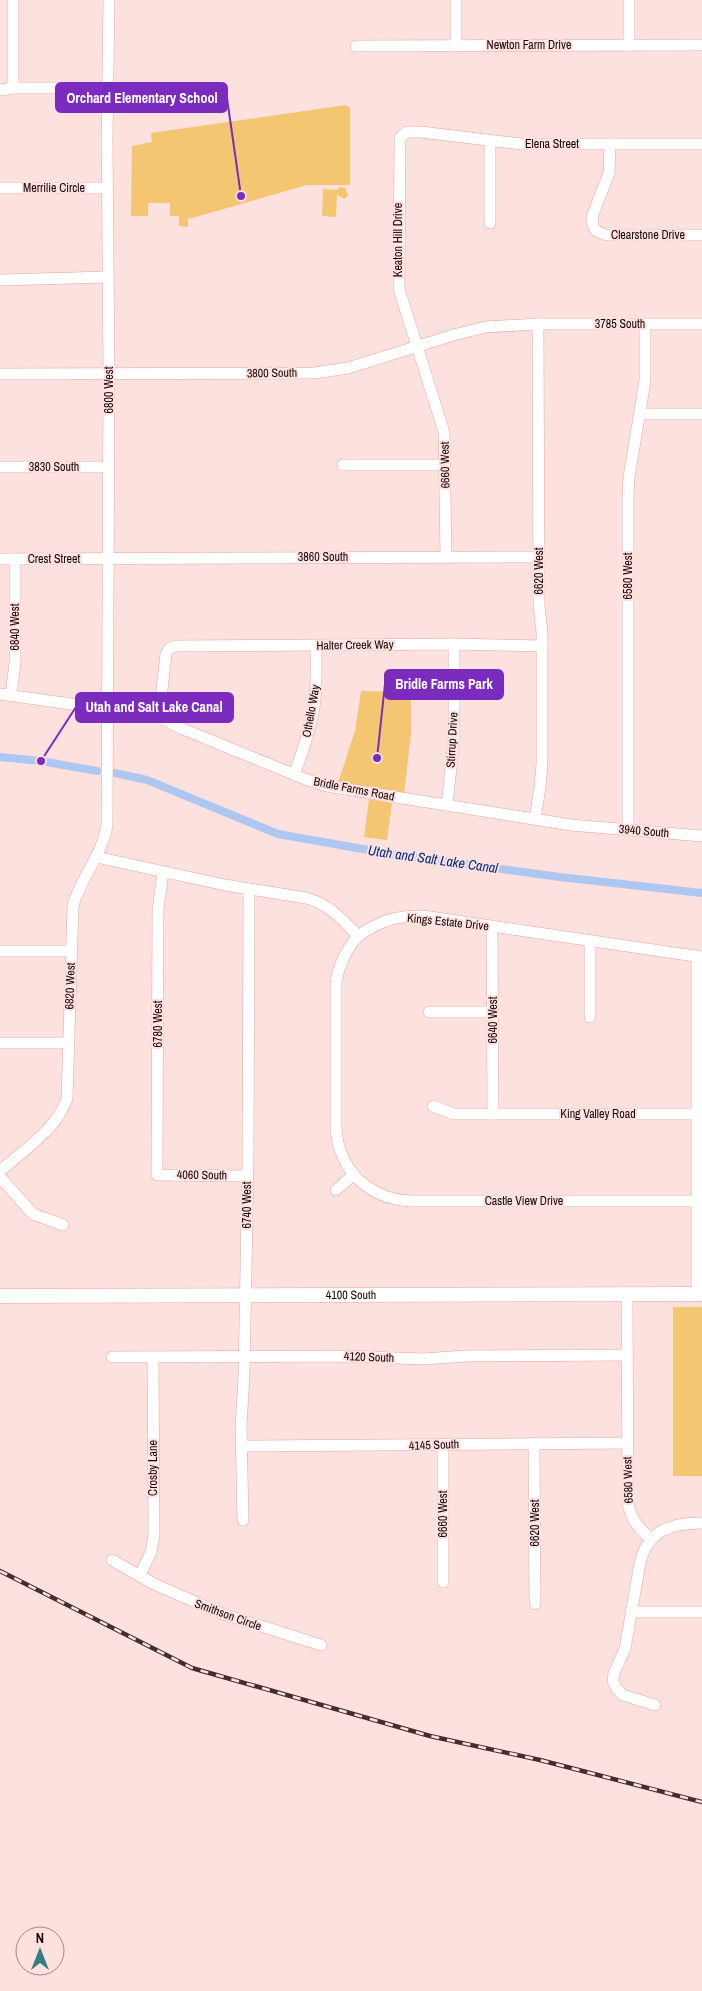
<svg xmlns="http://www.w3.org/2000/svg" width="702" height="1991" font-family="'Archivo Narrow',sans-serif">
<rect width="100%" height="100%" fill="#fce1df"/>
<g fill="#f5c671">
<path d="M346,105l4,3v77h-43l-118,34 -1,-3v11l-9,-1v-10h-9v-13h-22v13h-17l1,-70 20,-4 -1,-9z"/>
<path d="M340,187l5,1 3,7 -3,4 -8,-4 -1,22 -14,-1 1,-27 14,1z"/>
<path d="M361,691l50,1v42l-7,60 -66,-11 17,-52z"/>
<path d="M369,799l23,4 -5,37 -23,-3z"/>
<rect x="673" y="1307" width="29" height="169"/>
</g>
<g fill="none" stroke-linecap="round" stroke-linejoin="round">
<g stroke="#aec7f1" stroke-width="8">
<path d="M0,757l41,4 56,10"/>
<path d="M115,773l32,7 131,54 113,20 169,23 142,16"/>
</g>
<g stroke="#e6a6a4" stroke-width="12">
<g id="minor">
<path d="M13,0v88"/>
<path d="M456,0v46"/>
<path d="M629,0v45"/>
<path d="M356,46l346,-1"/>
<path d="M0,90l13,-2h96"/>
<path d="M610,144l-1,29 -17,44 1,8 3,6 10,4h96"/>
<path d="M0,188h107"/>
<path d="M490,223v-82"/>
<path d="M0,280l108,-3"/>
<path d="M0,374l314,-1 34,-5 109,-34 29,-7 52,-3h164"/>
<path d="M640,414h62"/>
<path d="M343,465h102"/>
<path d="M0,467h108"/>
<path d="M446,557l-2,-125 -45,-143 1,-151 7,-6h14l100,12h181"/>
<path d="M0,559l539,-2"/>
<path d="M0,694l92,13 40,1 18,4 33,17 122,50 22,7 244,39 131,11"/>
<path d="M11,695l4,-32v-104"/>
<path d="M156,714l5,-15 5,-45 3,-5 6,-3 279,-2 88,2"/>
<path d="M294,775c8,-22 16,-44 20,-67 3,-21 2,-41 2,-62"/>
<path d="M447,805l7,-66v-95"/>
<path d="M535,818l5,-30 2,-25v-131l-3,-27 -1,-281"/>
<path d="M628,829v-334l1,-18 16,-96v-57"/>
<path d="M96,857l129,28 81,13c23,6 36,21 52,38 23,-16 37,-20 65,-20l279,41"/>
<path d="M163,872l-5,38 -1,265 90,1"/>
<path d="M492,927l1,187"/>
<path d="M358,936c-12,14 -19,28 -22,46v148c4,41 33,69 75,71h291"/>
<path d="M590,941v76"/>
<path d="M0,951h71"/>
<path d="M429,1012h64"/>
<path d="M0,1043h68"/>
<path d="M433,1106l21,8h248"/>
<path d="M0,1171c24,-21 56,-41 67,-72l6,-194c9,-29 29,-50 34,-80l2,-452 -2,-234 2,-139"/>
<path d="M0,1177l33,37 30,11"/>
<path d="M336,1190l17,-15"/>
<path d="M627,1294l1,206c1,17 10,28 23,39"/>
<path d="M697,1294v-337"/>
<path d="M112,1357l233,-1 78,3 43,-3 161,-1"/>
<path d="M534,1443l1,161"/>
<path d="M443,1445v137"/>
<path d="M241,1446l386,-3"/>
<path d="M243,1520l-2,-93 3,-51 4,-216 1,-271"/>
<path d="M112,1560l42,24 69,30 98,31"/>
<path d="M140,1575l11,-23 3,-17 -1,-178"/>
<path d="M631,1612h71"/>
<path d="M655,1705l-32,-10 -6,-6 -4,-8 1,-8 11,-24 15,-86c8,-33 31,-40 62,-40"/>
</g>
</g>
<g stroke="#e6a6a4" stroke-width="15">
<g id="major">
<path id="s1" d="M0,1296l702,-2"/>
</g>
</g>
<use href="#minor" stroke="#fff" stroke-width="11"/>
<use href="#major" stroke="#fff" stroke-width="14"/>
<g stroke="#432d2d" stroke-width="4.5">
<path id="rail" d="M0,1571l192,97 238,68 110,24 162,42"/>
</g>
<use href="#rail" stroke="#fce1df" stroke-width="2.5" stroke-dasharray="8" stroke-linecap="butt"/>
</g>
<g text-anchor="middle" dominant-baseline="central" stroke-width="4" stroke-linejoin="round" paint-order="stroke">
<g font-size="12" fill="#190505" stroke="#fce1df">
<text x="529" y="45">Newton Farm Drive</text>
<text x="552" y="144">Elena Street</text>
<text x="54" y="188">Merrilie Circle</text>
<text x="648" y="235">Clearstone Drive</text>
<text transform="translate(398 240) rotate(-90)">Keaton Hill Drive</text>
<text x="620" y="324">3785 South</text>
<text transform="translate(272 373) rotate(-1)">3800 South</text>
<text transform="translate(109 390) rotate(-90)">6800 West</text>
<text transform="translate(445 465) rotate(-91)">6660 West</text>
<text x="54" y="467">3830 South</text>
<text x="323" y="557">3860 South</text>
<text x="54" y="559">Crest Street</text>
<text transform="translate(539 571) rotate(-90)">6620 West</text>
<text transform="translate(628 576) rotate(-90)">6580 West</text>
<text transform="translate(15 627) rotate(-90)">6840 West</text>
<text transform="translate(355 645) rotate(-1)">Halter Creek Way</text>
<text transform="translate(311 711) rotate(-80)">Othello Way</text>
<text transform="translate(452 740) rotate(-87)">Stirrup Drive</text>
<text transform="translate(354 789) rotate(11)">Bridle Farms Road</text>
<text transform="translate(644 831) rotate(5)">3940 South</text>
<text transform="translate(448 922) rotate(6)">Kings Estate Drive</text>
<text transform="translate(70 986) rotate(-88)">6820 West</text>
<text transform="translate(493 1020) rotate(-90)">6640 West</text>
<text transform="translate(158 1024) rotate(-90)">6780 West</text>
<text x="598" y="1114">King Valley Road</text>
<text transform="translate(202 1175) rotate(1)">4060 South</text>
<text x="524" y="1201">Castle View Drive</text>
<text transform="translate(247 1205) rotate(-90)">6740 West</text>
<text stroke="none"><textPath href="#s1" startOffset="351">4100 South</textPath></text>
<text transform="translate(369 1357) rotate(2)">4120 South</text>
<text transform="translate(434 1445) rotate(-2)">4145 South</text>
<text transform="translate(153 1468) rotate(-90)">Crosby Lane</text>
<text transform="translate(628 1480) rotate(-92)">6580 West</text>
<text transform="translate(443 1514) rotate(-90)">6660 West</text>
<text transform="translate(535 1523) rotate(-90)">6620 West</text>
<text transform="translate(228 1615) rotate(20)">Smithson Circle</text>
</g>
<g font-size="14" font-style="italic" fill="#002c84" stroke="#fce1df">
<text transform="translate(433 859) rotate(8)">Utah and Salt Lake Canal</text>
</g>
</g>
<path fill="none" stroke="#7b2cbf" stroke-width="2" d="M241 196L227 98M377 758L385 684M41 761L76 707"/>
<g fill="#7b2cbf" stroke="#fce1df" stroke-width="2">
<circle cx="241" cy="196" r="5"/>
<circle cx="377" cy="758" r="5"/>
<circle cx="41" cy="761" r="5"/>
</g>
<g fill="#7b2cbf" stroke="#7b2cbf" stroke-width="2">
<rect x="56" y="83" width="171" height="29" rx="5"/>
<rect x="385" y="670" width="118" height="29" rx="5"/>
<rect x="76" y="693" width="157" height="29" rx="5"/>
</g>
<g font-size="14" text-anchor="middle" font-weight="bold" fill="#fff">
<text x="142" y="103">Orchard Elementary School</text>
<text x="444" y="689">Bridle Farms Park</text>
<text x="154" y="712">Utah and Salt Lake Canal</text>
</g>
<g transform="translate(40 1951)"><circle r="24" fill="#fce1df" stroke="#a18988"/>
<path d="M0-4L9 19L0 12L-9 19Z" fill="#347d82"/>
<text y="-8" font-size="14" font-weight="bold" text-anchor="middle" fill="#190505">N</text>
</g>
</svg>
